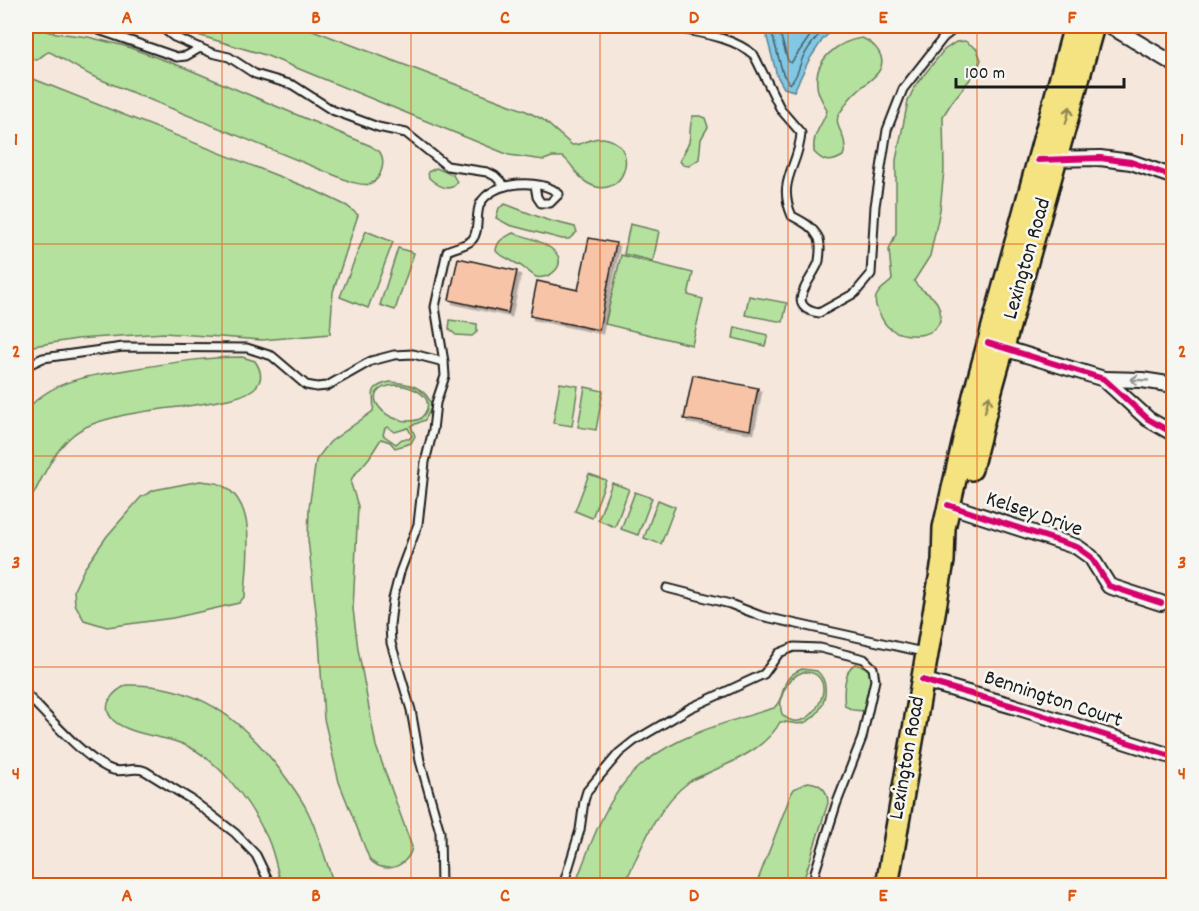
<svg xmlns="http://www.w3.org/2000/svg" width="1199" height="911" font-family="Dekko,sans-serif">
<defs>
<filter id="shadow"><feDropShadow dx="3.5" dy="3.5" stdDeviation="0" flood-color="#0004"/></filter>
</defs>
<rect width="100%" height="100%" fill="#f6e7dc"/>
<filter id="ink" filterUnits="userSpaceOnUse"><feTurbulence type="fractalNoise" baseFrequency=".0167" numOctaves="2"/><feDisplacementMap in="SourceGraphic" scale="12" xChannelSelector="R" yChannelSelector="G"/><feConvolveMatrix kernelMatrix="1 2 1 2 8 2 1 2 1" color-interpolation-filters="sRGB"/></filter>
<g filter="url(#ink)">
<g fill="#b4e19e" stroke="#687e5d" stroke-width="1.5" fill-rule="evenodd">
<path d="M26,26h13l10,6 39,5 37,9 58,21 188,79c0,0 7,5 8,5 8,10 2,29 -9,33 -6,2 -14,-1 -19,-2l-259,-106c-7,-3 -40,-24 -43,-24 -3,0 -9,6 -12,8l-11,-2z"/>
<path d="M189,26h113l224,85 16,8 30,26c13,0 21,-10 36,-6 33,9 15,63 -19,45 -12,-6 -16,-20 -26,-27h-11l-8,3 -35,-5 -244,-100 -64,-19 -6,-2z"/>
<path d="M862,38c12,5 26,19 17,33 -9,13 -23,16 -33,33 -2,4 -6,7 -8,12 -4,13 12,21 5,40 -12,7 -19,7 -29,-4 -2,-19 7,-24 13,-41 -3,-9 -10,-16 -10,-26 -3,-26 22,-44 45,-47z"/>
<path d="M965,41l12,8 4,11 -6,13 -23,29 -9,14 1,54 -4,40 -10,46 -16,25c6,11 21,13 25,26 10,30 -31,34 -48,22 -6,-3 -8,-9 -11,-14 -3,-6 -6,-12 -4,-18 3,-9 11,-11 16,-17l-3,-30 7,-17v-73l12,-59 7,-15 29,-36 12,-8z"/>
<path d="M26,76l290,115 31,15 11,9 -25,77 -3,42 -68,6 -98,-7 -87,6 -51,8z"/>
<path d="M693,116h7l5,2 3,9 -7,12 -2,20 -10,7 -6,-1 -3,-4c2,-7 7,-12 9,-19 2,-9 0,-17 4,-26z"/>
<path d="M436,168l17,7 4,7c-7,12 -20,3 -28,-4l-1,-6z"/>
<path d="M505,204l42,16 28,7 2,5 -8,7h-7l-53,-14 -13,-7 3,-10z"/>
<path d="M630,224l29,7 -6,30 -29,-7z"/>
<path d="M366,231l27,11 -25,66 -28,-11z"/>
<path d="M513,233c14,4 30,8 41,18 14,13 -3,29 -18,26l-15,-11 -22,-12 -3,-3c1,-11 8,-13 17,-18z"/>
<path d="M398,248l16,5 -19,57 -15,-5z"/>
<path d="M621,255l72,18 -5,22 15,4 -11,46 -87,-21z"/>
<path d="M749,296l38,7 -4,19 -38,-7z"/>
<path d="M450,320l27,4v8l-5,4 -16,-1 -7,-6z"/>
<path d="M735,327l33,8 -3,11 -32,-8z"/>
<path d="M242,357l13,4c15,22 -3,32 -22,37 -15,3 -30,6 -46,8 -30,4 -91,9 -114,29 -22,18 -33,49 -47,73v-97c27,-35 78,-37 119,-44 32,-5 64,-10 97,-10z"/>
<path d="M390,382c19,1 36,5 42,24l-7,14 -14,6 4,10 -4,7 -16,5 -5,-6 -9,-3 -12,19 -17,20 -1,6 7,22 -5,103 5,40 18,97 36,101c-4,21 -30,29 -43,11l-30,-76 -15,-63 -5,-80 -11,-100 1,-31 7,-48 14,-18 43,-31c3,-16 -8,-23 17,-29zM397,385c19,2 43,14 23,34 -32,12 -69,-32 -23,-34zM388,427l7,5 13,-4 4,8 -3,3h-7l-6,5 -13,-9 2,-7z"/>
<path d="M560,383l18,3 -6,40 -19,-3z"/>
<path d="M585,387l18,4 -7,39 -18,-3z"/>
<path d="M589,474l17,6 -14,38 -17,-7z"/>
<path d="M200,481c6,1 14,1 19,3 41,17 27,77 26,112l-6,7 -66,15 -66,9 -23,-7 -9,-16 -1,-14 10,-21 23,-33 34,-39 13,-7z"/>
<path d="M612,483l17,6 -14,38 -17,-7z"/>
<path d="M635,492l17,6 -14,37 -17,-6z"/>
<path d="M658,500l17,7 -14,37 -17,-6z"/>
<path d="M855,664l13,4 4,10 -8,33 -11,-1 -8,-4c-2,-12 -1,-37 10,-42z"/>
<path d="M802,669l15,2c15,13 8,40 -9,50 -9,6 -19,0 -28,1 -12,24 -46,40 -70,50 -7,4 -14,5 -21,10 -32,23 -49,69 -65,103h-49c16,-42 32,-93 69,-122 35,-29 87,-42 130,-55 14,-13 3,-29 28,-39zM803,672c43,-2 7,72 -21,42 -5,-15 5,-37 21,-42z"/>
<path d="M127,685c61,-1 104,25 142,71 14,17 29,36 39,56 11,23 18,49 26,73h-53c-4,-16 -7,-33 -14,-48 -17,-35 -51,-83 -90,-95 -18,-6 -51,-9 -64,-22 -14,-15 1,-29 14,-35z"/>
<path d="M808,782c13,1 20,9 20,21l-26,82h-46l35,-91 3,-5z"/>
</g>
<path fill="#82c7e3" stroke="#598393" stroke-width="1.5" d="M764,26h73l-14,13 -14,21 -15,31 -10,-3 -7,-12z"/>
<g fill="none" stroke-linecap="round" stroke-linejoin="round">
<g stroke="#45606c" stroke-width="1.5">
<path d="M770,26l13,48 7,10c8,-7 9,-18 13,-27 7,-12 15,-23 25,-31"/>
<path d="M778,26l10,35 3,2 26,-37"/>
</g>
</g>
<g fill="#f7c4a7" stroke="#1c1c1c" stroke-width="1.5" filter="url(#shadow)">
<path d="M589,238l27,5 -17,87 -69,-14 7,-35 41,9z"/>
<path d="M458,258l59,13 -9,42 -59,-13z"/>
<path d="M693,375l65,13 -8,42 -66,-11z"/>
</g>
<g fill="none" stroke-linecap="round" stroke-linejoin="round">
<g stroke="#1c1c1c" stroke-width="11">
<g id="lane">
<path d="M87,26l90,31 9,-1 14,-8"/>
<path d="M160,26l14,11 38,16 17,4 26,17 38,11 39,25 46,17 28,6 41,33 40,6 8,4 10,10"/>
<path d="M666,26c30,7 64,9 88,29l27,55 20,23c-2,34 -25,47 -9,83 11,6 20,10 26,21 3,5 2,17 1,24 -4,16 -38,46 0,52l36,-20 16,-19 4,-68 12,-76 16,-41 40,-51 15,-12"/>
<path d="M26,366l17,-8 80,-11 124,1 25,8 34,29 11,2 10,-1 44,-25 23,-6 19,-1 31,8 -9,-55 12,-56c7,-4 19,-5 25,-11 8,-9 3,-25 8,-36 12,-24 62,-26 79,-10l-9,9h-9l-4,-6 -2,-12"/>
<path d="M667,588l63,16 31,12 162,36"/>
<path d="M26,694c20,20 61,68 87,76 11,3 21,-4 32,1l47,29 43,33 21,22 15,31"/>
<path d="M441,886l-1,-54 -20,-71 -9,-51 -20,-67 -1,-18 3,-26 7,-27 18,-48 7,-62 8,-32 3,-27 9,-27 -1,-14"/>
<path d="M563,886l17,-56 4,-29 3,-10 32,-38 15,-12 56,-33 74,-34 15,-21 15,-6 26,1 44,11 9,9 2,12 -13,58 -26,67 -21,67 -1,14"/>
</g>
</g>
<g stroke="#1c1c1c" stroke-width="18">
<g id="street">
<path d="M1110,26l64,38"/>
<path d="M1049,159l51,-1 31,4 43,15"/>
<path d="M997,346l107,33 44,40 26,15"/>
<path d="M1104,379l38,1 32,5"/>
<path d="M948,505l129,42 14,10 18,29 52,17"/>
<path d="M922,680l91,26 161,51"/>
</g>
</g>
<g stroke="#1c1c1c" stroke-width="26">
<g id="primary">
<path d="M971,469l20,-79 102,-364"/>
<path d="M887,886l56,-325 1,-33 30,-132 101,-370"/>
</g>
</g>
<use href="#lane" stroke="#f6f6f2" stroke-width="7"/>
<use href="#street" stroke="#f6f6f2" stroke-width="14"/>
<use href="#primary" stroke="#f5e382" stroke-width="21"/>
<g stroke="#f6f6f2" stroke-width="10">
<g id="cycleway">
<path d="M1038,160l62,-2 31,4 43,15"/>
<path d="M988,343l116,36 44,40 26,15"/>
<path d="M948,505l129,42 14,10 18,29 52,17"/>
<path d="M922,680l91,26 161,51"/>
</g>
</g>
<use href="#cycleway" stroke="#d6006c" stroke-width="6"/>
</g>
<defs><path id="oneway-shaft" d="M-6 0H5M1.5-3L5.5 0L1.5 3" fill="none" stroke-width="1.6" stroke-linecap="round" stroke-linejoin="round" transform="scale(1.5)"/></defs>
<g stroke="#938954">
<use href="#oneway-shaft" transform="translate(1068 115) rotate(-75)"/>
<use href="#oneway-shaft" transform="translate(987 404) rotate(-76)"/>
</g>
<use stroke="#949492" href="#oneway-shaft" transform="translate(1139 380) rotate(-177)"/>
</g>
<path fill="none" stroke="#de560d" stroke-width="1.5" stroke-opacity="0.55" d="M222,26v860M411,26v860M600,26v860M788,26v860M977,26v860M26,244h1148M26,456h1148M26,667h1148"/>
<g text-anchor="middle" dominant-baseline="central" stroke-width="5" stroke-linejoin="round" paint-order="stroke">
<g font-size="22" fill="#1c1c1c" stroke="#f6f6f2">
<text transform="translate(1028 259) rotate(-74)">Lexington Road</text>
<text transform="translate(1034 515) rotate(19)">Kelsey Drive</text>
<text transform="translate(1053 700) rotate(18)">Bennington Court</text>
<text transform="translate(908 758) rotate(-80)">Lexington Road</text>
</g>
</g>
<rect width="1199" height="911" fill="none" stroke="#f6f6f2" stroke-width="66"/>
<path d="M956 78v9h168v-9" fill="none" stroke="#1c1c1c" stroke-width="3"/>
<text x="965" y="78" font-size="18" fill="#1c1c1c" stroke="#f6f6f2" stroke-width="4.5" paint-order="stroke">100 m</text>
<rect x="33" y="33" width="1133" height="845" fill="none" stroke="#de560d" stroke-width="2"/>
<g font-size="20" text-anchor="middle" font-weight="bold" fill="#de560d">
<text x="127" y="23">A</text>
<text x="316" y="23">B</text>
<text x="505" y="23">C</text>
<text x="694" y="23">D</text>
<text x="883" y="23">E</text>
<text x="1072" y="23">F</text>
<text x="16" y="145">1</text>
<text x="1182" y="145">1</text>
<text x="16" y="357">2</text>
<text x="1182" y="357">2</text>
<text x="16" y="568">3</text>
<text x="1182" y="568">3</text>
<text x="16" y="779">4</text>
<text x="1182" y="779">4</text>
<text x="127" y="901">A</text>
<text x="316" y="901">B</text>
<text x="505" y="901">C</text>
<text x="694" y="901">D</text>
<text x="883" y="901">E</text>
<text x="1072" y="901">F</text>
</g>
</svg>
